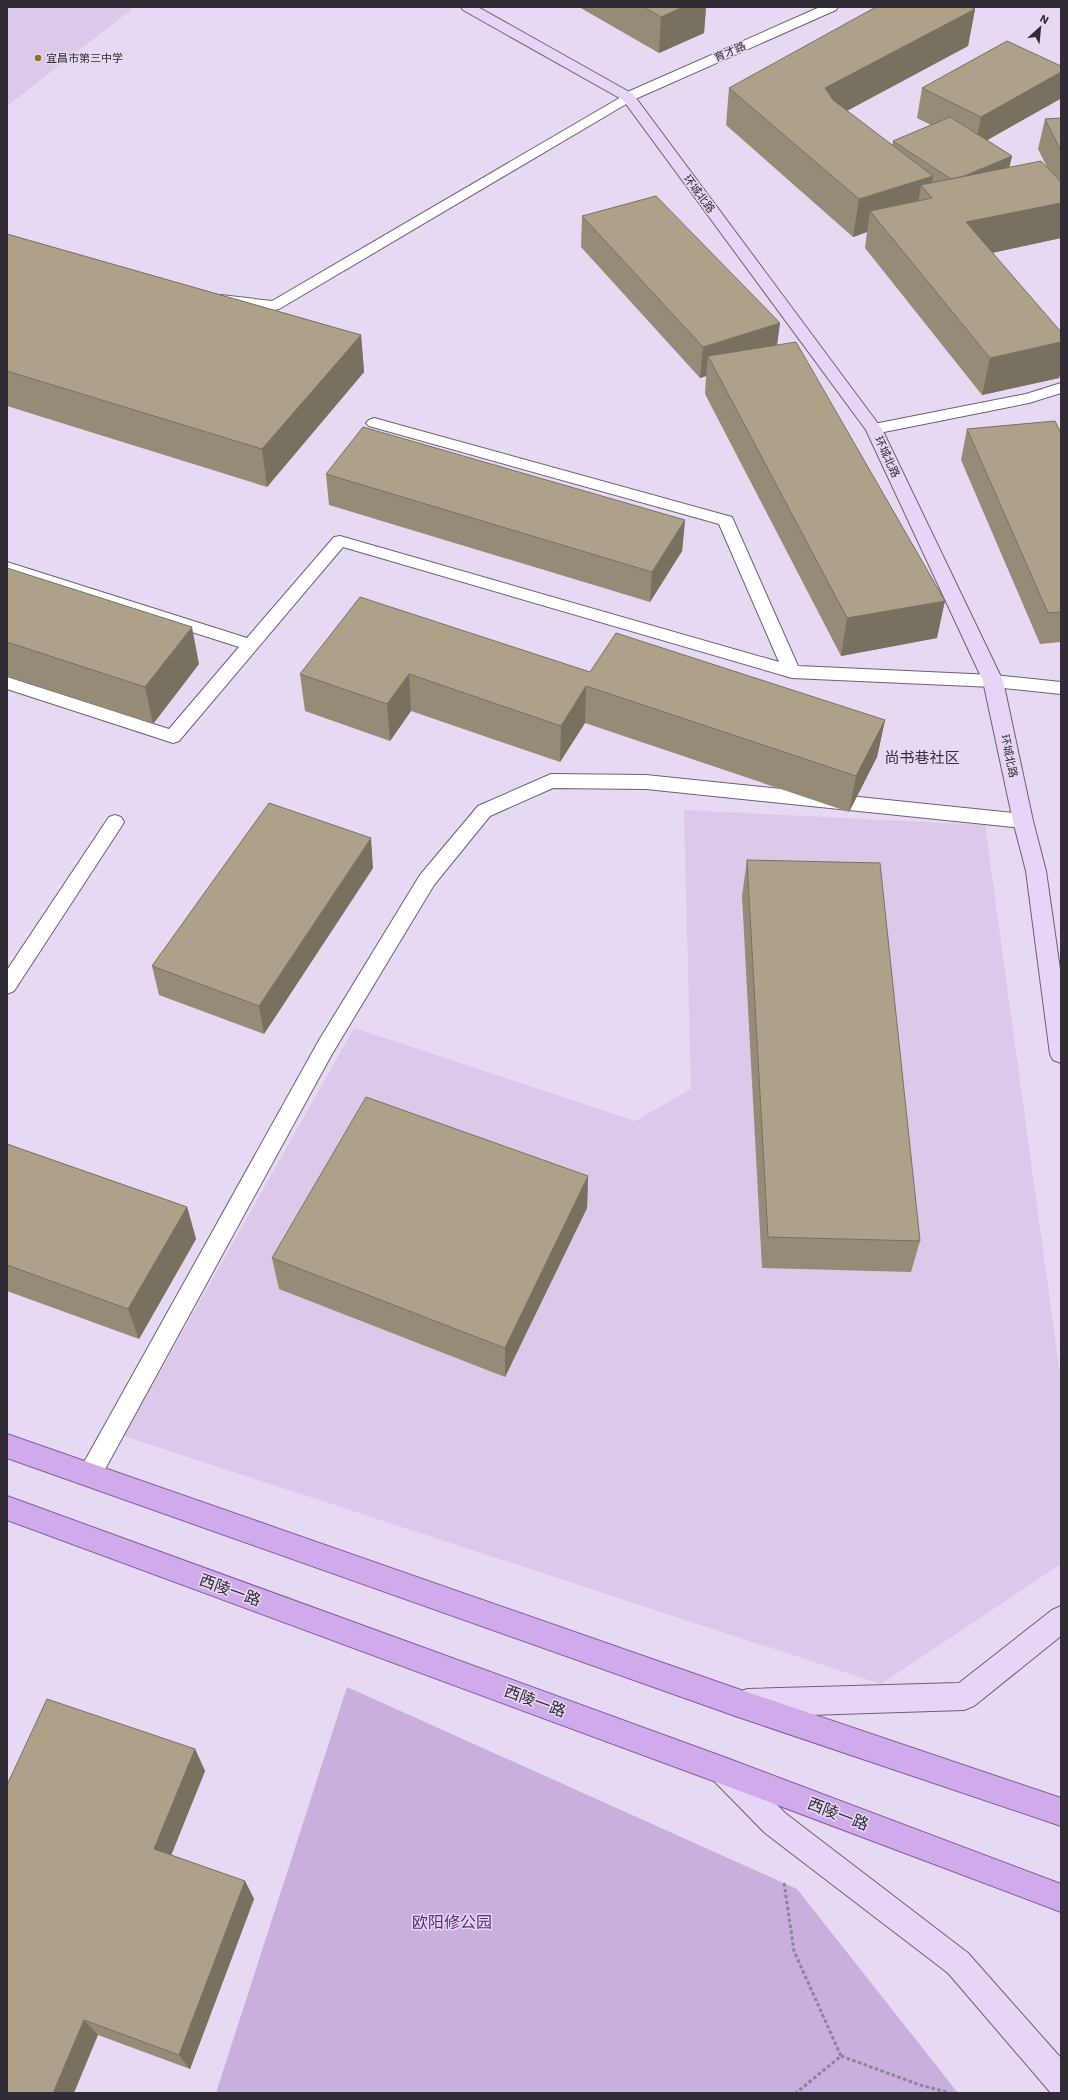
<svg xmlns="http://www.w3.org/2000/svg" width="1068" height="2100" font-family="'Work Sans','Noto Sans SC',sans-serif">
<rect width="100%" height="100%" fill="#e6d9f3"/>
<g fill="#dac9e8">
<path d="M7,7h121l4,2 -125,97z"/>
<path d="M684,810l301,15 76,557v182l-180,120 -757,-248 230,-408 281,93 56,-32z"/>
</g>
<path fill="#c8afde" d="M347,1687l450,202 161,204h-742z"/>
<g fill="none" stroke-linecap="round" stroke-linejoin="round">
<g stroke="#6c6076" stroke-width="2">
<g id="service">
<path d="M628,93l6,4 -1,3 -354,209 -5,1 -53,-7 -5,-1 -2,-3 2,-3 5,-1 51,6z"/>
<path d="M1061,383v10l-32,10 -155,31 -5,-2 -3,-3 3,-3 5,-2 152,-30z"/>
<path d="M374,418l358,99 66,149 195,9 68,7v12l-68,-7 -201,-9 -449,-131 -164,194 -6,2 -6,-2 -160,-52v-12l162,52 70,-82 -232,-74v-11l240,76 87,-101 6,-1 439,126 -60,-138 -350,-98 -3,-3 3,-3z"/>
<path d="M551,774l95,1 377,39 6,2 3,5 -3,5 -6,2 -377,-39 -93,-1 -63,28 -56,69 -102,169 -234,428 -8,3 -8,-3 -4,-8 4,-8 236,-424 102,-167 58,-69z"/>
<path d="M115,815l6,2 3,5 -3,5 -107,164 -7,3v-24l102,-153z"/>
</g>
</g>
<g stroke="#6c6076" stroke-width="2">
<path id="minor" d="M820,7h18l-2,3 -203,90h-10l-2,-3 2,-3z"/>
</g>
<g stroke="#6c6076" stroke-width="2">
<g id="secondary">
<path d="M461,7h17l155,87 249,335 121,252 30,140 13,50 15,105v87l-8,-3 -3,-6 -24,-183 -13,-50 -30,-140 -117,-251 -243,-330 -160,-90z"/>
<path d="M1061,1606v30l-87,70 -10,4 -217,7 -10,-4 -4,-10 4,-10 10,-4 212,-6 93,-73z"/>
<path d="M725,1758l10,4 50,51 183,140 93,105v35l-11,-1 -102,-119 -183,-140 -50,-51 -4,-10 4,-10z"/>
</g>
</g>
<g stroke="#835aa2" stroke-width="2">
<g id="primary">
<path d="M7,1434l731,255 323,109v28l-323,-109 -731,-259z"/>
<path d="M7,1496l717,261 337,127v28l-337,-127 -717,-265z"/>
</g>
</g>
<g stroke="#8d8496" stroke-width="3" stroke-dasharray="3.5 2.5" stroke-linecap="butt">
<path d="M784,1883l10,68 47,105 -45,37"/>
<path d="M841,2056l79,29 30,8"/>
</g>
<use href="#service" fill="#fff" fill-rule="evenodd"/>
<use href="#minor" fill="#fff" fill-rule="evenodd"/>
<use href="#secondary" fill="#e7d5f5" fill-rule="evenodd"/>
<use href="#primary" fill="#d0abeb" fill-rule="evenodd"/>
</g>
<g fill="#958b76">
<path d="M579,7h127l-2,26 -45,20z"/>
<path d="M975,9l-7,37 -121,65 45,35 1,-5 38,-16 -14,-7 5,-30 139,-22v27l-1,6 -73,41 25,16 -3,11h38l-9,-18 7,-30 16,-1v120l-69,15 69,79v39l-2,7 -77,17 -117,-147 2,-16 -14,5 -127,-112 3,-37z"/>
<path d="M582,216l195,129 160,293 -96,18 -136,-262 1,-18 -6,2 -119,-131z"/>
<path d="M7,234l354,101 3,37 -97,115 -260,-81z"/>
<path d="M967,429l94,4v209l-21,2 -79,-184z"/>
<path d="M326,474l359,46 -3,31 -32,51 -321,-97z"/>
<path d="M7,568l192,96 -46,60 -146,-48z"/>
<path d="M590,672l295,48 -8,37 -28,55 -264,-89 -25,39 -149,-51 -21,30 -85,-30 -5,-37z"/>
<path d="M747,860l173,381 -9,31 -149,-4 -20,-372z"/>
<path d="M373,868l-109,166 -105,-39 -7,-29z"/>
<path d="M7,1144l180,63 9,32 -57,100 -132,-48z"/>
<path d="M588,1176l-1,32 -82,169 -226,-88 -7,-31z"/>
<path d="M195,1749l10,22 -34,84 74,26 9,18 -64,170 -92,-34 -91,58z"/>
</g>
<g fill="#797160">
<path d="M678,7h28l-2,26 -45,20 2,-36z"/>
<path d="M975,9l-7,37 -148,79 5,-37z"/>
<path d="M1061,72v21l-1,6 -85,48 6,-30z"/>
<path d="M1012,156l-5,22 -53,3z"/>
<path d="M933,176l-3,19 -9,-10 -5,32 -46,-6 -3,21 -14,5 6,-38z"/>
<path d="M1061,203v35l-102,22 7,-38z"/>
<path d="M780,323l-4,31 -68,2 -2,20 -6,2 3,-31z"/>
<path d="M361,335l3,37 -97,115 -5,-38z"/>
<path d="M1061,342v29l-2,7 -77,17 8,-37z"/>
<path d="M685,520l-3,31 -32,51 2,-30z"/>
<path d="M945,601l-8,37 -96,18 6,-38z"/>
<path d="M192,627l7,37 -46,60 -8,-37z"/>
<path d="M409,674l2,37 -21,30 -3,-37z"/>
<path d="M586,686l-1,37 -25,39 1,-36z"/>
<path d="M885,720l-8,37 -28,55 7,-36z"/>
<path d="M371,838l2,30 -109,166 -5,-28z"/>
<path d="M588,1176l-1,32 -82,169v-29z"/>
<path d="M187,1207l9,32 -57,100 -11,-30z"/>
<path d="M195,1749l10,22 -39,97 -12,-19z"/>
<path d="M245,1881l9,18 -64,170 -11,-14z"/>
<path d="M84,2020l14,15 -24,58h-21z"/>
</g>
<g fill="#ada289" stroke="#797160">
<path d="M644,7h39l-22,10z"/>
<path d="M876,7h94l5,2 -150,79 8,12 100,76 -74,23 -130,-111z"/>
<path d="M1007,41l54,25v6l-80,45 -59,-29z"/>
<path d="M950,117l62,39 -48,20 -13,3 -58,-38z"/>
<path d="M1061,118v33l-16,-32z"/>
<path d="M1041,161l20,21v21l-95,19 95,110v10l-71,16 -120,-147 62,-13 -11,-13z"/>
<path d="M656,196l124,127 -77,24 -121,-131z"/>
<path d="M7,234l354,101 -99,114 -255,-78z"/>
<path d="M796,342l149,259 -98,17 -139,-262z"/>
<path d="M1055,421l6,12v179l-13,1 -81,-184z"/>
<path d="M363,427l322,93 -33,52 -326,-98z"/>
<path d="M7,568l185,59 -47,60 -138,-45z"/>
<path d="M360,597l230,75 26,-39 269,87 -29,56 -270,-90 -25,40 -152,-52 -22,30 -87,-30z"/>
<path d="M269,803l102,35 -112,168 -107,-40z"/>
<path d="M747,860l133,3 40,378 -152,-4z"/>
<path d="M366,1097l222,79 -83,172 -233,-90z"/>
<path d="M7,1144l180,63 -59,102 -121,-44z"/>
<path d="M47,1699l148,50 -41,100 91,32 -66,174 -95,-35 -31,73h-46v-308z"/>
</g>
<circle fill="#917016" stroke="#e6d9f3" stroke-width="1.5" cx="38" cy="58" r="4"/>
<g text-anchor="middle" dominant-baseline="central" stroke-width="3" stroke-linejoin="round" paint-order="stroke">
<g font-size="11" fill="#302b34" stroke="#e6d9f3">
<text transform="translate(730 52) rotate(-24)">育才路</text>
<text transform="translate(699 194) rotate(53)">环城北路</text>
<text transform="translate(887 457) rotate(65)">环城北路</text>
<text transform="translate(1009 756) rotate(78)">环城北路</text>
</g>
<g font-size="11" fill="#302b34" stroke="#e6d9f3" text-anchor="start">
<text x="46" y="58">宜昌市第三中学</text>
</g>
<g font-size="15" fill="#362b3f" stroke="#e6d9f3">
<text x="922" y="758">尚书巷社区</text>
</g>
<g font-size="16" fill="#302b34" stroke="#e6d9f3">
<text transform="translate(230 1590) rotate(20)">西陵一路</text>
<text transform="translate(535 1701) rotate(20)">西陵一路</text>
<text transform="translate(838 1814) rotate(21)">西陵一路</text>
</g>
<g font-size="16" fill="#572b75" stroke="#e6d9f3">
<text x="452" y="1922">欧阳修公园</text>
</g>
</g>
<rect width="1068" height="2100" fill="none" stroke="#302b34" stroke-width="16"/>
<g transform="translate(1040 28) rotate(27)" stroke="#e6d9f3" stroke-width="3" paint-order="stroke">
<path d="M0-3L7 15L0 10L-7 15Z" fill="#302b34"/>
<text y="-6" font-size="11" font-weight="bold" text-anchor="middle" fill="#302b34">N</text>
</g>
</svg>
